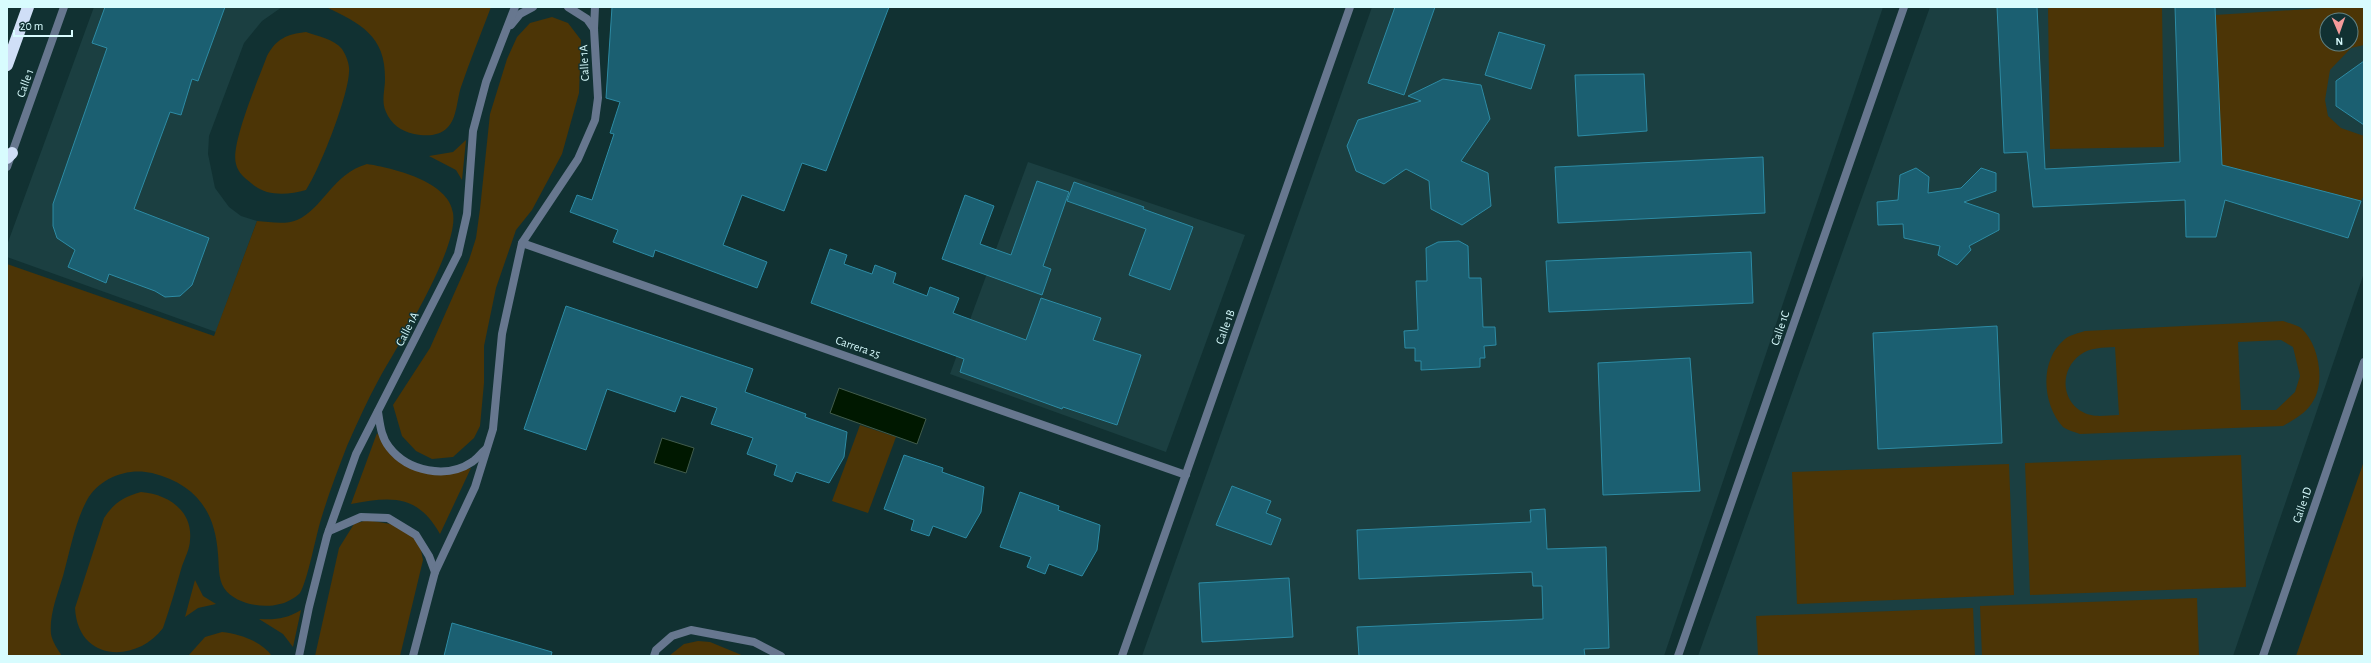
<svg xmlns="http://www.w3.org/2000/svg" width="2371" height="663" font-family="'Alegreya Sans',sans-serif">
<rect width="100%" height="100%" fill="#113132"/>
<g fill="#1b3f41" fill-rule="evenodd">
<path d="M94,7h188l-20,14 -18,22 -35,93 -1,18 7,34 14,19 12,9 16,5 -41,111 -209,-75v-12z"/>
<path d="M1372,7h511l-219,649h-522z"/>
<path d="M1930,7h434v266l-131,383h-535zM2327,20h24v24h-24z"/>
<path d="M1028,162l217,73 -79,217 -216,-78z"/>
</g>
<g fill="#4c3506" fill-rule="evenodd">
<path d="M326,7h165c-10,27 -21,53 -30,80 -4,12 -4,31 -13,40 -9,10 -23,9 -34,7 -13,-3 -23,-10 -28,-22 -5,-11 -1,-22 -1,-33 1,-43 -25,-56 -59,-72z"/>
<path d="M2048,7h114l2,140 -114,2z"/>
<path d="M2340,7h24v38l-13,3 -21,22 -5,30 3,16 13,12 23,8v59l-3,6 -139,-36 -7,-150zM2327,20h24v24h-24z"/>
<path d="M552,17l16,6 13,17 -2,53 -17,61 -30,56 -16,20 -20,58 -12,58v37l-4,43 -6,12 -21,19 -21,2 -16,-8 -14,-15 -9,-31 37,-57 39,-88 7,-22 4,-29 10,-95 17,-55 10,-22 13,-14z"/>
<path d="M306,32c11,4 28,7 36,17 4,6 8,16 7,23 -1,25 -29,97 -43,118 -18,5 -40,7 -55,-7 -6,-5 -13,-10 -15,-19 -6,-19 23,-86 31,-108 9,-17 20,-22 39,-24z"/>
<path d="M466,140l-4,40 -6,-10 -27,-14 24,-4z"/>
<path d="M367,164c25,4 82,17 86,49 6,36 -55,132 -74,166 -12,22 -22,44 -32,67 -9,23 -18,47 -25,70 -6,18 -14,64 -22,77 -2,2 -6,5 -8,6 -18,12 -55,8 -68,-11 -6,-9 -5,-24 -6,-34 -3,-44 -23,-70 -66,-81 -24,-6 -53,5 -65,27 -12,22 -17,51 -24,76 -5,17 -14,39 -12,58 1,7 7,16 11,22h-55v-392l207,72 43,-115c12,1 29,4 40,-1 26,-11 35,-46 70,-56z"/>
<path d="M2283,321c5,2 14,4 18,7 18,16 25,55 11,75 -7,11 -19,17 -29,23l-203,8c-5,-2 -13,-4 -17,-7 -21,-23 -24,-67 2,-88 5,-4 14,-6 20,-8zM2281,340l12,7 7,29 -5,16 -19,18h-35l-3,-68zM2115,347l4,68c-9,0 -20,2 -28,0 -29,-7 -34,-43 -11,-60 10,-8 23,-7 35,-8z"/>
<path d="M860,425l36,12 -28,76 -36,-12z"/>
<path d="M377,433l12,18 10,9 54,13 18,-5 -31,66c-23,-41 -50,-37 -89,-30z"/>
<path d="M2241,455l5,132 -216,8 -5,-132z"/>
<path d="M2364,461v195h-68z"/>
<path d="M2009,464l5,131 -217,9 -5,-132z"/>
<path d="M141,492c26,2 52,18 49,48 0,8 -5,18 -8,26 -6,21 -12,42 -19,62 -26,35 -85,35 -88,-20l29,-90c10,-15 19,-21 37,-26z"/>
<path d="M367,520l29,5 23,15 4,20 -23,96h-85l24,-108 15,-24z"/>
<path d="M195,580l8,16 13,8 -18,4 -13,9z"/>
<path d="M2197,598l2,58h-217l-2,-50z"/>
<path d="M1973,608l2,48h-217l-2,-40z"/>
<path d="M301,610l-8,37 -10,-13 -24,-15c16,1 27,0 42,-9z"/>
<path d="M222,632c18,2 39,9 50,24h-84l17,-19z"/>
<path d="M698,641l12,1 34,14h-75l15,-12z"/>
</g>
<g fill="#001800" stroke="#415c4c">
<path d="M839,388l87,31 -9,25 -87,-31z"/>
<path d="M662,438l32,10 -8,25 -32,-10z"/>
</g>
<g fill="#1b5f71" stroke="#2d8ba4">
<path d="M105,7h120l-27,74 -6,-2 -11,36 -11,-3 -36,97 75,29 -17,47 -12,11 -15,1 -10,-6 -46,-17 -3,9 -38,-16 7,-17 -18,-12 -4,-12v-22l54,-156 -15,-5z"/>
<path d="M612,7h277l-63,164 -24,-8 -18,48 -42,-16 -19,50 44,17 -10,26 -102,-38 -2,7 -40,-15 5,-12 -48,-18 7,-17 15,5 22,-66 -4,-1 10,-31 -14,-4z"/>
<path d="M1395,7h40l-31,88 -36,-12z"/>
<path d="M1997,7h40l8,162 135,-7 -5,-155h40l7,158 139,36 -13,37 -123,-38 -9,37h-30l-1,-37 -152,7 -6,-55 -23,1z"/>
<path d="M1499,32l46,13 -14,44 -46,-14z"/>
<path d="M2364,61v64l-28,-19v-25z"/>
<path d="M1644,74l3,57 -69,5 -3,-61z"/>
<path d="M1443,79l38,6 9,34 -29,42 27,12 3,33 -29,19 -31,-16 -2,-28 -23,-12 -22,15 -28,-13 -9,-25 11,-26 63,-19 -13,-5z"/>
<path d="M1763,157l2,56 -207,10 -3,-56z"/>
<path d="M1916,168l13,9 -1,16 33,-5 20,-20 15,5v18l-32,11 35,12v16l-30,16 2,4 -14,15 -19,-10 2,-9 -36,-8 -1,-14 -25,1 -1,-23 21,-2 2,-25z"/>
<path d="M1037,181l32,11 -26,74 8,3 -9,26 -100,-36 23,-64 29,11 -14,38 31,11z"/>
<path d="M1074,182l70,25 -1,2 50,18 -23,63 -41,-15 17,-46 -79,-28z"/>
<path d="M1459,241l9,5 1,32h12l2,49h12l1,18 -12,1 1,12h-5v9l-59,3v-9h-6v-13h-10l-1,-17 14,-1 -2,-49h11l-1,-33 12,-6z"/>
<path d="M830,249l17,6 -3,9 28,10 3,-9 21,8 -3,10 34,13 3,-9 29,11 -6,15 73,27 15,-42 60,20 -8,22 48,15 -24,70 -54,-18 -1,2 -102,-37 4,-13 -153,-56z"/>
<path d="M1751,252l2,51 -204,9 -3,-51z"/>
<path d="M566,306l187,63 -8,23 61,22 -1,3 42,15 -3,25 -15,26 -33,-11 -4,10 -18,-7 3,-10 -30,-11 6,-16 -42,-14 6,-16 -36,-12 -6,16 -68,-23 -21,61 -62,-21z"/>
<path d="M1997,326l5,117 -124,6 -5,-116z"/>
<path d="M1690,358l10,133 -97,4 -5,-132z"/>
<path d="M904,455l39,13 -1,4 42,15 -3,25 -15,26 -33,-12 -4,10 -18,-6 3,-10 -30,-11z"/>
<path d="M1232,486l39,15 -5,12 15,6 -10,26 -55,-20z"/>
<path d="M1020,492l39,14 -1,4 42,15 -3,25 -15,26 -33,-12 -4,10 -18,-7 4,-10 -31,-10z"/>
<path d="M1545,509l2,40 59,-2 3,101 -25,1 1,7h-226l-2,-29 186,-8 -1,-33h-9l-1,-14 -173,7 -2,-49 174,-8 -1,-12z"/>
<path d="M1289,578l4,59 -91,5 -3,-59z"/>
<path d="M452,623l100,29 -1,4h-107z"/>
</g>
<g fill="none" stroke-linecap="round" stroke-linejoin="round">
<g stroke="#67778f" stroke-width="8">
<path d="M568,7l19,12 7,10"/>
<path d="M511,25l9,-11 13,-7"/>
<path d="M7,167l57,-160"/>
<path d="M522,243l664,232"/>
<path d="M378,412c2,12 3,25 11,35 19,25 58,32 83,15 5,-3 9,-9 14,-13"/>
<path d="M329,531l32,-14 27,1 28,17 13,21 6,16"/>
<path d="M299,656l10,-49 18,-71 29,-82 102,-200 9,-40 6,-83 13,-49 29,-75"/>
<path d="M413,656l22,-84 40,-85 18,-58 9,-95 20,-91 56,-84 17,-39 3,-22 -4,-69 1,-22"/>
<path d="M654,656l2,-6 16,-14 19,-6 63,12 27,14"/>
<path d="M1122,656l228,-649"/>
<path d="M1678,656l226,-649"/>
<path d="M2263,656l101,-294"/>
</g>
<g stroke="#d0dff7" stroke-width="12">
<path d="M7,65l21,-58"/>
<path d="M7,158l5,-5"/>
</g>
</g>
<g text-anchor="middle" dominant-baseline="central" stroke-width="3" stroke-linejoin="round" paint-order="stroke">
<g font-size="12" fill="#d8fcfe" stroke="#113132">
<text transform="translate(584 63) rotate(-93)">Calle 1A</text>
<text transform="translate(25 83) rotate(-70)">Calle 1</text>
<text transform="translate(1225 327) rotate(-70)">Calle 1B</text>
<text transform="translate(1780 328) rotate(-71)">Calle 1C</text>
<text transform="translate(407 329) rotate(-63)">Calle 1A</text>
<text transform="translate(858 347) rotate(19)">Carrera 25</text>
<text transform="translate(2302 505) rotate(-71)">Calle 1D</text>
</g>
</g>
<rect width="2371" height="663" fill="none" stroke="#d8fcfe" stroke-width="16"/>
<g transform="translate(2339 32) rotate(178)"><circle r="19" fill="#113132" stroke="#618284"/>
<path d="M0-3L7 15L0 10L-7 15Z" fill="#f59b9b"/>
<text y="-6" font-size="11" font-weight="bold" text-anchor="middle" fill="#d8fcfe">N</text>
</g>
<path d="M14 30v6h58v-6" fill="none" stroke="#d8fcfe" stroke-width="2"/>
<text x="20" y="30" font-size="12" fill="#d8fcfe" stroke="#113132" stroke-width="3" paint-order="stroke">20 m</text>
</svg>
